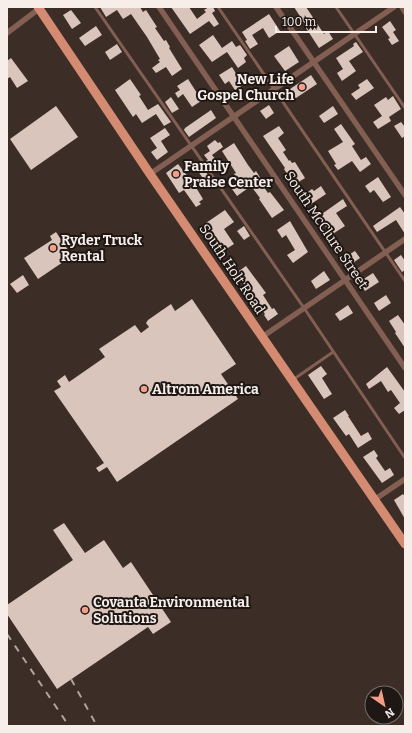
<svg xmlns="http://www.w3.org/2000/svg" width="412" height="733" font-family="Bitter,serif">
<rect width="100%" height="100%" fill="#3c2d26"/>
<g fill="#d9c5bc">
<path d="M100,7h40l3,5 3,-2 11,17 -2,1 9,13 2,-1 4,7 -1,1 13,21 -10,7 -6,-9 -10,6 -4,-5 8,-6 -2,-2 2,-1 -13,-22 -16,-23 -8,5 -6,-9 -11,7z"/>
<path d="M171,7h18l8,12 9,-7 -2,-2 5,-3h4l2,4 -3,2 7,11 -5,3 -5,-6 -19,13z"/>
<path d="M294,7h12l18,27 4,-3 5,8 -14,9 -15,-23 1,-1z"/>
<path d="M71,10l10,13 -9,6 -9,-14z"/>
<path d="M269,14l11,17 -11,7 -6,-10 -11,7 6,9 -8,5 -5,-8 2,-1 -5,-8z"/>
<path d="M390,21l6,9 -3,2 6,9 -7,4 -4,-6 2,-1 -8,-11z"/>
<path d="M96,26l6,9 -17,11 -6,-8z"/>
<path d="M213,35l9,13 10,-7 4,6 4,-2 7,10 -3,3 2,4 -8,6 -11,-16 -15,10 -13,-17z"/>
<path d="M356,42l7,10 -14,9 7,10 -14,10 -5,-8 6,-4 -7,-11 18,-12 -1,-2z"/>
<path d="M117,44l5,8 -12,8 -5,-8z"/>
<path d="M289,46l10,16 -14,9 -11,-15z"/>
<path d="M11,58l17,23 -11,7 -7,-11 -3,2v-18z"/>
<path d="M232,67l11,18 -8,5 -6,-9 -4,3 -6,-9z"/>
<path d="M311,75l6,9 -24,16 -6,-9z"/>
<path d="M130,79l11,16 -2,1 9,14 10,-6 13,18 -7,4 -8,-12 -14,9 -6,-9 -3,3 -18,-27z"/>
<path d="M188,79l9,14 2,-2 5,8 -12,8 -9,-13 -5,4 -3,-5 5,-3 -3,-4z"/>
<path d="M367,79l7,9 -18,12 -5,-6 9,-6 -2,-3z"/>
<path d="M393,96l8,13 -12,8 2,4 -13,8 -5,-7 9,-6 -8,-11 12,-8 2,3z"/>
<path d="M171,97l8,12 -7,4 -7,-11z"/>
<path d="M269,105l5,8 -8,6 -6,-8z"/>
<path d="M56,106l22,31 -47,33 -21,-31z"/>
<path d="M333,106l5,8 -14,9 -5,-7z"/>
<path d="M211,110l5,8 -27,19 -5,-7 1,-2z"/>
<path d="M401,122l4,5v9l-3,2 -8,-12z"/>
<path d="M341,124l14,20 -3,2 9,14 5,-3 5,7 -11,8 -8,-11 -14,9 -4,-5 2,-1 -8,-13 15,-9 -9,-13z"/>
<path d="M279,126l5,7 -6,5 8,12 -3,2 6,9 1,-1 2,3 3,-1 10,16 -8,5 -5,-8 -3,2 -5,-8 1,-1 -22,-32z"/>
<path d="M165,128l5,7 -9,6 7,11 -11,8 -6,-8 6,-4 -7,-10z"/>
<path d="M215,140l3,3 2,-1 3,5 -11,8 6,7 -8,5 -4,-6 2,-1 -4,-5 6,-4 -3,-5z"/>
<path d="M234,143l14,22 6,8 2,-2 5,8 -2,1 9,13 2,-1 14,18 -12,8 -13,-19 1,-1 -9,-12 -14,10 -5,-7 8,-5 -6,-10 2,-1 -14,-22z"/>
<path d="M178,164l10,13 1,-1 14,23 -4,3 2,2 -5,3 -12,-17 -5,3 -13,-20z"/>
<path d="M201,165l12,17 -5,4 -12,-18z"/>
<path d="M378,177l13,20 -8,5 -9,-12 -4,3 -5,-7z"/>
<path d="M321,186l5,8 -15,10 -6,-10 7,-5 2,2z"/>
<path d="M343,199l4,7 -11,7 9,13 -14,9 -12,-19z"/>
<path d="M400,207l5,7v20l-9,-14 -19,12 -4,-6z"/>
<path d="M225,210l9,12 -10,7 10,15 -17,11 -5,-9 2,-1 -6,-8 2,-2 -7,-10z"/>
<path d="M290,221l18,31 -15,11 -6,-8 8,-5 -9,-15 -4,3 -5,-8z"/>
<path d="M244,226l6,10 -6,4 -7,-9z"/>
<path d="M56,232l16,24 -34,23 -14,-21 28,-18 -2,-4z"/>
<path d="M355,251l5,7 -10,7 -5,-8z"/>
<path d="M401,255l4,6v9l-3,2 -8,-12z"/>
<path d="M246,266l20,27 -3,2 9,14 2,-1 4,6 -10,7 -4,-6 1,-1 -29,-41z"/>
<path d="M324,271l6,9 -14,9 -5,-8z"/>
<path d="M373,273l6,9 -14,9 -6,-9z"/>
<path d="M23,275l6,10 -12,8 -7,-9z"/>
<path d="M386,295l5,8 -12,8 -5,-8z"/>
<path d="M192,299l44,65 -15,10 17,25 -121,83 -10,-15 -8,5 -3,-4 8,-5 -50,-72 7,-4 -4,-6 8,-6 4,7 36,-25 -6,-8 36,-24 6,8 8,-6 -3,-4 2,-3 23,-16 4,7z"/>
<path d="M348,305l5,8 -13,8 -5,-7z"/>
<path d="M398,315l7,10v23l-10,-15 1,-1 -7,-11z"/>
<path d="M321,366l6,8 -5,4 10,16 -8,5 -16,-24z"/>
<path d="M387,367l18,25v18l-6,4 -5,-6 6,-5 -9,-13 -3,2 -7,-11 -12,8 -3,-5z"/>
<path d="M345,410l4,6h-1l13,20 7,-4 4,7 -14,9 -9,-14 -3,2 -13,-18z"/>
<path d="M374,450l4,6 -2,2 9,13 5,-3 4,7 -12,8 -19,-26z"/>
<path d="M403,494l2,3v22l-11,-19z"/>
<path d="M64,523l21,30 19,-13 19,28 8,-6 40,60 -18,12 -5,-7 -91,62 -50,-75v-9l66,-45 -20,-30z"/>
</g>
<g fill="none" stroke-linecap="round" stroke-linejoin="round">
<g stroke="#835f53" stroke-width="3">
<path d="M95,7l209,301 101,150"/>
<path d="M218,7l187,274"/>
<path d="M336,7l69,101"/>
<path d="M294,379l39,-27"/>
</g>
<g stroke="#835f53" stroke-width="5.5">
<path d="M159,7l246,361"/>
<path d="M276,7l129,188"/>
<path d="M402,7l3,5"/>
<path d="M7,33l33,-25"/>
<path d="M150,174l244,-167"/>
<path d="M262,337l143,-98"/>
<path d="M374,500l31,-21"/>
</g>
<path stroke="#d48b72" stroke-width="9" d="M38,7l112,167 255,370"/>
<g stroke="#b0a49e" stroke-width="2" stroke-dasharray="7 7" stroke-linecap="butt">
<path d="M7,634l62,92"/>
<path d="M71,679l26,47"/>
</g>
</g>
<g fill="#f49e8a" stroke="#1e1714" stroke-width="1.5">
<circle cx="302" cy="87" r="4"/>
<circle cx="176" cy="174" r="4"/>
<circle cx="53" cy="248" r="4"/>
<circle cx="144" cy="389" r="4"/>
<circle cx="85" cy="610" r="4"/>
</g>
<g text-anchor="middle" dominant-baseline="central" stroke-width="4" stroke-linejoin="round" paint-order="stroke">
<g font-size="14" font-weight="bold" fill="#f8eee9" stroke="#1e1714" text-anchor="start">
<text x="294" y="79" text-anchor="end">New Life<tspan x="294" dy="16">Gospel Church</tspan></text>
<text x="184" y="166">Family<tspan x="184" dy="16">Praise Center</tspan></text>
<text x="61" y="240">Ryder Truck<tspan x="61" dy="16">Rental</tspan></text>
<text x="152" y="389">Altrom America</text>
<text x="93" y="602">Covanta Environmental<tspan x="93" dy="16">Solutions</tspan></text>
</g>
<g font-size="14" fill="#f8eee9" stroke="#1e1714">
<text transform="translate(326 230) rotate(56)">South McClure Street</text>
<text transform="translate(232 269) rotate(56)">South Holt Road</text>
</g>
</g>
<rect width="412" height="733" fill="none" stroke="#f8eee9" stroke-width="16"/>
<g transform="translate(384 705) rotate(146)"><circle r="19" fill="#1e1714" stroke="#756d69"/>
<path d="M0-3L7 15L0 10L-7 15Z" fill="#f49e8a"/>
<text y="-6" font-size="11" font-weight="bold" text-anchor="middle" fill="#f8eee9">N</text>
</g>
<path d="M276 26v6h100v-6" fill="none" stroke="#f8eee9" stroke-width="2"/>
<text x="282" y="26" font-size="12" fill="#f8eee9" stroke="#1e1714" stroke-width="3" paint-order="stroke">100 m</text>
</svg>
